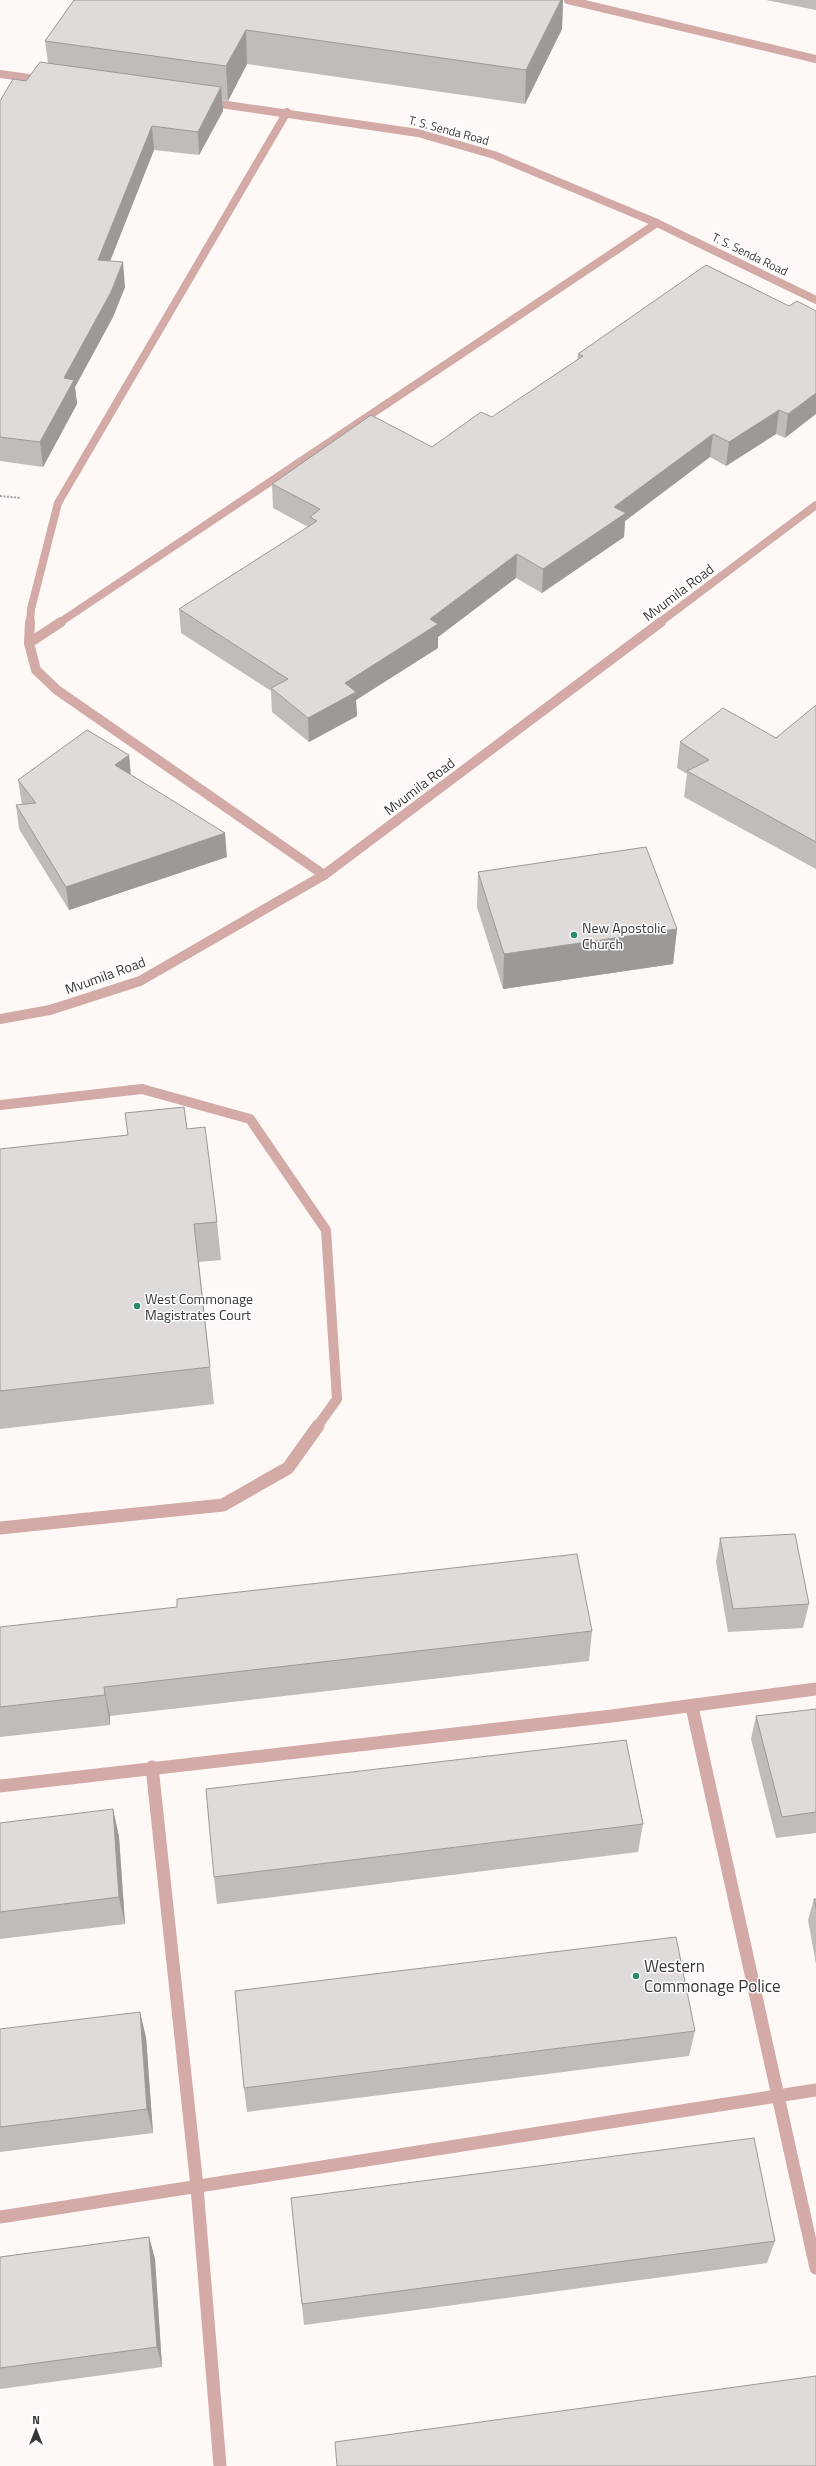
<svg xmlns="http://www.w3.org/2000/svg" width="816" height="2466" font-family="'Titillium Web',sans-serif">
<rect width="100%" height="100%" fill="#fef9f7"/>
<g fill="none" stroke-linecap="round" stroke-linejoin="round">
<path stroke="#a19d9c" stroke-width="2" stroke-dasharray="2 1.5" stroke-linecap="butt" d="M0,496l21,2"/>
<path stroke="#d3aaa5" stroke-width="10" d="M0,1105l142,-16 108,30 76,111 11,169 -20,28"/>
<g stroke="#d3aaa5" stroke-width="13">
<path d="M0,1528l223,-23 65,-37 30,-42"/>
<path d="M692,1707l124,561"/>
<path d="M152,1767l45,420 23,279"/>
<path d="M0,1786l612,-70 204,-27"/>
<path d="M0,2217l816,-127"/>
</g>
<g stroke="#d3aaa5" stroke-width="8">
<path d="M568,0l248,59"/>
<path d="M0,74l44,6"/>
<path d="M207,102l211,31 76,22 163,68 159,77"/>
<path d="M30,623l1,-14 27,-106 229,-391"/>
<path d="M59,623l598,-400"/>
<path d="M659,623l157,-118"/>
</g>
<g stroke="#d3aaa5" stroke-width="10">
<path d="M30,622l-1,21 7,27 21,20 267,185"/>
<path d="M29,643l32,-21"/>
<path d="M0,1019l50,-9 90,-29 184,-106 337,-253"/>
</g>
</g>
<g fill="#c0bcba">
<path d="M74,0h489l-1,29 -37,75 -278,-40 -19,37 -6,-1 1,11 -24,44 -45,-5 -44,111 15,26 -12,30 -38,70 2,17 -34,63 -43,-6v-360l48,-38 -3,-22z"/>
<path d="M766,0h50v10z"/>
<path d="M789,306l27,5 -31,127 -9,-4 -50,32 -16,-9 -85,64 -1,16 -82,56 -26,-15 -78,59v11l-82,52 1,16 -48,26 -37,-30 -1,-21 -90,-58 -2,-24 129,-82 -35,-19 -1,-24 160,-37 60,-30 85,-57 1,-6z"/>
<path d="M816,705v164l-132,-72 3,-23 -10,-6 3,-26 96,-4z"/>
<path d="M129,755l2,20 96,82 -158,53 -50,-81 -3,-24h6l-4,-25z"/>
<path d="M478,872l199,57 -4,35 -170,25 -26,-82z"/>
<path d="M187,1129l30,93 4,38 -22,2 15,142 -214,25v-280z"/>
<path d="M720,1538l89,66 -6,24 -75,4 -12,-70z"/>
<path d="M0,1627l592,4 -3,30 -479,55v9l-110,12z"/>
<path d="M816,1709v124l-40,5 -25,-99 5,-23z"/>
<path d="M113,1809l6,28 6,87 -125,15v-116z"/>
<path d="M643,1824l-5,28 -421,52 -3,-27z"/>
<path d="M814,1899h2v65l-8,-44z"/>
<path d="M0,2029l146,8 7,96 -153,19z"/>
<path d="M695,2031l-6,25 -442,56 -3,-24z"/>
<path d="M291,2198l484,43 -8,22 -463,62z"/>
<path d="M149,2237l6,22 7,108 -162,22v-132z"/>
</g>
<g fill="#9c9997">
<path d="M561,0h2l-1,29 -37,75 1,-34z"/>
<path d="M246,30l1,34 -19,37 -2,-35z"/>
<path d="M221,87l2,24 -24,44 -1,-23z"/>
<path d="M152,126l2,24 -53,134 -3,-24z"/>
<path d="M123,262l2,25 -12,30 -38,70 2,17 -34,63 -3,-25 24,-64z"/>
<path d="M816,393v21l-31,24 3,-24z"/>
<path d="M779,410l-3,24 -50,32 3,-24z"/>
<path d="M713,434l-3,23 -85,64 -1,16 -82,56 1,-24 71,-62z"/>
<path d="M517,554l-1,24 -78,59v11l-82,52 1,16 -48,26 -1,-24 37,-35z"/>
<path d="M129,755l2,24 -16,-14z"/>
<path d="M225,833l2,24 -158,53 -3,-23z"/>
<path d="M677,929l-4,35 -170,25 1,-35z"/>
<path d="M104,1687l6,29v9l-5,-30z"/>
<path d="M113,1809l6,28 6,87 -6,-27z"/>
<path d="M140,2012l6,25 7,96 -6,-24z"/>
<path d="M149,2237l6,22 7,108 -5,-20z"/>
</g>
<g fill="#dfdbd8" stroke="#9c9997">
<path d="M74,0h487l-35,70 -280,-40 -20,36 -181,-25z"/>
<path d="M40,62l181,25 -23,45 -46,-6 -54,134 25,2 -12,30 -47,86 10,2 -34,62 -40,-5v-336l13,-22 13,2z"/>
<path d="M706,265l83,41 8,-5 19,10v82l-28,21 -9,-4 -50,32 -16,-8 -99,73 12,6 -83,56 -26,-15 -87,65 8,5 -93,59 11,9 -48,26 -37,-30 17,-9 -109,-70 138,-88 -7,-4 10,-8 -48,-25 99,-69 61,32 49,-35 11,5 91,-61 -5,-2z"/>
<path d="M816,705v137l-129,-71 22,-11 -29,-18 43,-34 53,30z"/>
<path d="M87,730l42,25 -14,10 110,68 -159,54 -50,-82 20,-2 -18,-23z"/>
<path d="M646,847l31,82 -173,25 -26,-82z"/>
<path d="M184,1107l3,22 18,-2 12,95 -23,2 16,143 -210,24v-242l128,-14 -3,-22z"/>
<path d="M795,1534l14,70 -76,5 -13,-71z"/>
<path d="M577,1554l15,77 -488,56 1,8 -105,12v-80l177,-20v-8z"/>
<path d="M816,1709v103l-34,5 -26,-101z"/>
<path d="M626,1740l17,84 -429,53 -8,-88z"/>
<path d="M113,1809l6,88 -119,15v-89z"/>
<path d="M814,1899h2v9z"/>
<path d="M676,1937l19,94 -451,57 -9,-97z"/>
<path d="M140,2012l7,97 -147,18v-98z"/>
<path d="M754,2138l21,103 -473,63 -11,-106z"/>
<path d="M149,2237l8,110 -157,21v-111z"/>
<path d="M816,2376v90h-479l-2,-24z"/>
</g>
<g fill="#2a8c67" stroke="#fff" stroke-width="1.5">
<circle cx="574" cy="935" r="4"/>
<circle cx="137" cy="1306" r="4"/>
<circle cx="636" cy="1976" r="4"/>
</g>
<g text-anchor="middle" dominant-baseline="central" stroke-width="3" stroke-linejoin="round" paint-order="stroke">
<g font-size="12" fill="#393736" stroke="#fff">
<text transform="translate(449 130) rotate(15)">T. S. Senda Road</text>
<text transform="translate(750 254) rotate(26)">T. S. Senda Road</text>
</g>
<g font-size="14" fill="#393736" stroke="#fff">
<text transform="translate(678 592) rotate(-37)">Mvumila Road</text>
<text transform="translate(419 786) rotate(-37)">Mvumila Road</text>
<text transform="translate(105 975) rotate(-20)">Mvumila Road</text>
</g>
<g font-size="14" fill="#393736" stroke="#fff" text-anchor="start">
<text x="582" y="927">New Apostolic<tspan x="582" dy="16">Church</tspan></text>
<text x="145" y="1298">West Commonage<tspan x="145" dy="16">Magistrates Court</tspan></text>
</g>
<g font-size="17" fill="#393736" stroke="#fff" text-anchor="start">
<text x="644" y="1966">Western<tspan x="644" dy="20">Commonage Police</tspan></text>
</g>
</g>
<g transform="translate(36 2430)" stroke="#ffffff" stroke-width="3" paint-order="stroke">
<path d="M0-3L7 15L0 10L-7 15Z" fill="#393736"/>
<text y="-6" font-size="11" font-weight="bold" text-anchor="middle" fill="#393736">N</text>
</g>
</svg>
